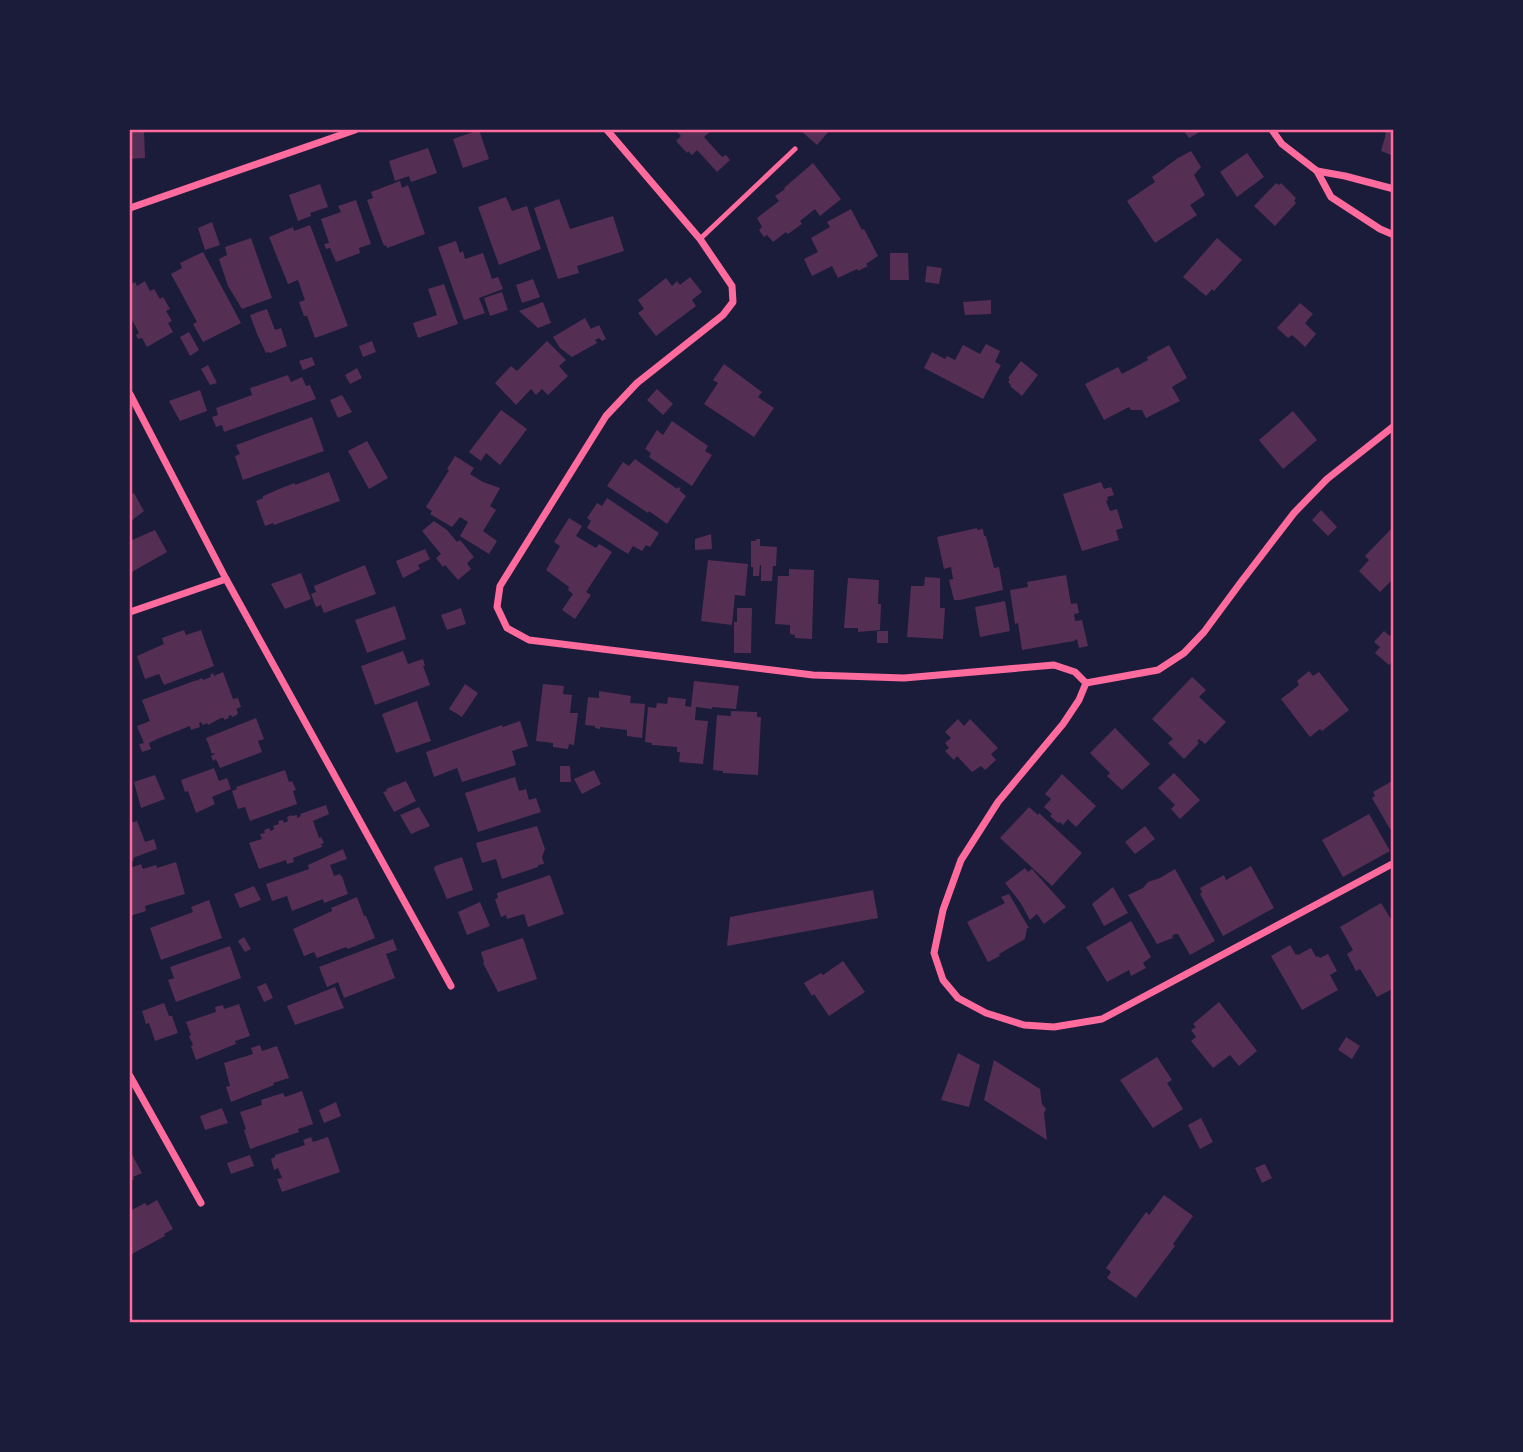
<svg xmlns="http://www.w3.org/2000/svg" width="1523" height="1452" font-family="Lora,serif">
<rect width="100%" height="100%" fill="#1b1b3a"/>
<g fill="#542f53">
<path d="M130,130h14l1,28 -15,1z"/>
<path d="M479,130l10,29 -26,9 -10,-29z"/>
<path d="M675,130h34l2,1 -7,6 18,20 4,-2 4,5 -13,12 -20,-22 -5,5 -4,-4 -1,2 -11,-12 5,-5z"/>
<path d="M800,130h30l-13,15z"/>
<path d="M1183,130h20l-14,8z"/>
<path d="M1386,130h8v26l-13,-5 4,-14z"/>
<path d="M428,148l9,25 -26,9 -2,-6 -14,5 -6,-20z"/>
<path d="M1191,151l10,16 -7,8 11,20 -15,10 7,10 -42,28 -28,-42 28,-19 -3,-5 26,-19z"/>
<path d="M1247,153l17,24 -27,20 -17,-25z"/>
<path d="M813,163l28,36 -21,17 -5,-7 -15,12 2,3 -14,10 -2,-2 -13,10 -6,-7 -3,2 -5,-7 3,-3 -5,-9 22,-17 -4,-5 10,-7 -1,-1z"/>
<path d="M400,181l2,7 6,-3 17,49 -38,14 -1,-3 -2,1 -17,-46 6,-2 -2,-6z"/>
<path d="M1276,183l3,2 2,-2 15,15 -2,3 2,2 -21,23 -21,-20z"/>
<path d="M320,184l8,23 -18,6 1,3 -13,5 -9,-26z"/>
<path d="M506,197l6,14 15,-5 14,43 -42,16 -21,-58z"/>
<path d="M559,199l11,30 43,-13 11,35 -47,15 2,7 -21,6 -24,-71z"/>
<path d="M356,200l15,44 -12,4 1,5 -24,9 -6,-14 -4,1 -2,-5 5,-1 -8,-24 20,-7 -3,-6z"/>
<path d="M851,209l11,21 2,-1 14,27 -12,8 2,2 -10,5 -1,-2 -19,9 -6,-12 -20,10 -8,-17 14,-7 -7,-14 19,-11 -3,-5z"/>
<path d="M212,222l8,23 -15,5 -7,-22z"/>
<path d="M310,225l38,101 -33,12 -8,-22h-3l-5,-14 6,-2 -7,-20 -10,4 -19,-47 24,-10 1,4z"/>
<path d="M251,238l21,60 -30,11 -14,-23 -9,-27 8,-4 -2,-8z"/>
<path d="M1217,238l25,22 -28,31 -2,-2 -6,7 -23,-19z"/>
<path d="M456,241l4,12 3,-2 2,8 18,-6 9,26 6,-2 5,12 -24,9 6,15 -21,7 -26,-73z"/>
<path d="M203,252l38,71 -38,19 -10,-18 4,-2 -26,-48 11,-6 -2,-5z"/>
<path d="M890,253h18l1,27h-19z"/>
<path d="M927,266l15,2 -3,16 -14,-2z"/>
<path d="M690,277l12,15 -10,8 4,6 -40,30 -18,-23 6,-4 -6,-9 28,-22 6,8 5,-5 3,4z"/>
<path d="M533,279l7,18 -18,6 -6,-18z"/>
<path d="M145,281l5,10 4,-2 6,10 3,-2 7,12 -4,2 6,10 -4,2 5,9 -26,15 -5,-9 -4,1 -2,-4 3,-2 -9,-17v-31l5,-3 2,4z"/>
<path d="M444,284l14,40 -40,14 -5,-15 24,-8 -9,-26z"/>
<path d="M502,292l6,18 -18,6 -6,-18z"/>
<path d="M991,300v14l-26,1 -2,-13z"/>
<path d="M543,302l8,21 -13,5 -19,-17z"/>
<path d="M1300,303l13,11 -8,9 11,11 -11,13 -13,-12 -4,3 -11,-10z"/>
<path d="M267,309l8,21 6,-2 6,18 -17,7 -1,-1 -3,1 -9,-19 -7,-19z"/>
<path d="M585,318l6,11 8,-4 7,14 -4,2 -3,-3 -4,2 2,3 -25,14 -12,-9 -7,-11z"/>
<path d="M189,332l10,18 -9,6 -10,-19z"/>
<path d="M372,341l4,11 -13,5 -4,-11z"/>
<path d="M547,341l19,19 -7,6 9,10 -20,19 -6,-6 -6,6 -5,-6 -15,16 -21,-22 16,-17 6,5z"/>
<path d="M986,344l14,7 -5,11 6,3 -18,34 -59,-31 8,-16 13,7 2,-3 8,4 8,-15 17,9z"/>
<path d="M1169,345l18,33 -15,9 8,14 -34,17 -4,-8h-11l-2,-3 -25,13 -19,-36 33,-17 4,7 26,-14 -1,-3z"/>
<path d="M312,357l3,8 -12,5 -4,-9z"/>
<path d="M1021,361l17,14 -16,21 -12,-10 1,-1 -3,-3 2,-3 -2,-1z"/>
<path d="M724,364l38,28 -4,5 16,11 -20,29 -50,-33 14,-21 -5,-3z"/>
<path d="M208,365l9,18 -7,2 -9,-16z"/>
<path d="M357,368l5,10 -12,6 -5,-9z"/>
<path d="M288,375l3,7 11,-5 4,9 4,-1 6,14 -92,33 -2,-7 -6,2 -4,-10 6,-2 -2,-7 36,-13 -2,-7z"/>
<path d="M657,389l16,15 -10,11 -16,-15z"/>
<path d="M200,390l7,21 -27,10 -11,-20z"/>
<path d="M342,395l10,17 -14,6 -8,-18z"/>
<path d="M501,410l26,19 -27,36 -14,-12 -5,8 -12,-9z"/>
<path d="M1293,411l24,29 -34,29 -24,-29z"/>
<path d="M312,417l12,34 -81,29 -8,-24 5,-2 -4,-9z"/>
<path d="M672,421l36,25 -3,5 7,4 -20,31 -43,-29 2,-4 -6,-4 12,-19 6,5z"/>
<path d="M367,441l21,37 -19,11 -21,-38z"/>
<path d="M455,456l19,12 -4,6 13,8 17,6 -10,18 6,4 -13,21 14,10 -8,13 -29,-18 8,-14 -8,-5 -8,10 -22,-13 2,-3 -6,-4 23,-37 -2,-1z"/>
<path d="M635,459l42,30 1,-2 3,2 -2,1 7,6 -19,28 -18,-13 -1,2 -41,-27 16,-24 6,4z"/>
<path d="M329,472l11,29 -66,24 -1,-2 -8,3 -9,-25 7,-3v-2l21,-9 11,-4v2z"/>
<path d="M1101,482l3,7 7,-2 3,8 -7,2 1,3 -2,1 4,10 7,-2 6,19 -7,2 3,10 -37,11 -19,-57z"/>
<path d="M134,493l10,18 -14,11v-27z"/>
<path d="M607,498l52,35 -9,14 -4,-2 -4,6 -9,-5 -5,8 -41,-26 4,-7 -4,-3 10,-15 5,3z"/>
<path d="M1321,510l16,17 -9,9 -16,-16z"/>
<path d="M569,518l13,8 -6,10 20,12 3,-4 13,8 -26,40 5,3 -16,24 -13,-9 11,-16 -5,-4 1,-3 -23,-17 14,-24 -6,-4z"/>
<path d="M434,521l13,9 10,12 3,-2 14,17 -7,6 4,6 -13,11 -13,-15 -2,2 -7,-9 5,-4 -19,-23z"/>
<path d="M1394,526v52l-14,14 -21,-21 10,-11 -4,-4z"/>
<path d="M977,528v2l6,-1 1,7h2l8,32 5,-1 4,23 -43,10h-6l-5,-20 4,-1 -2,-12 -7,2 -7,-32z"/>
<path d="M155,530l12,22 -37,21v-32z"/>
<path d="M711,534l1,15 -17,1v-11z"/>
<path d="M756,539h4v7l17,1 -1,19h-3l-1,15h-11v-16h-1l-1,11h-6v-9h-2v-26h5z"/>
<path d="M425,549l5,10 -12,6 2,4 -17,9 -7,-17z"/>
<path d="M708,560l40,4 -3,32 -10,-1 -3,30 -31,-4z"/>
<path d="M365,565l11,29 -52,19 -3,-8 -5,2 -5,-13 5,-2 -2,-6z"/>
<path d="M789,569l25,1 -2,69 -17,-1v-3l-5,-1v-9l-15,-1 3,-48h11z"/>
<path d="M301,573l10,26 -26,10 -14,-25z"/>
<path d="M1066,575l5,29 6,-1 2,10 -5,1 1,7 7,-1 6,26 -9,2 -2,-9 -3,2 -52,9 -4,-27 -3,1 -5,-34 18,-3 -1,-5z"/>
<path d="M925,577l15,1v30h5l-2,31 -36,-2 4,-51h13z"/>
<path d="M848,578l31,2 -1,24h3l-1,26 -22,2v-4h-14z"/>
<path d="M1005,601l5,30 -30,6 -5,-30z"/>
<path d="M395,606l11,33 -39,14 -12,-33z"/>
<path d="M461,608l5,16 -19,6 -6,-15z"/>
<path d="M737,608h15l-1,45h-17v-31h3z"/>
<path d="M184,630l2,5 15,-5 13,36 -50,19 -5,-11 -14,5 -8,-23 27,-12 -2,-6z"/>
<rect x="877" y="631" width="11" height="12"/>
<path d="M1384,631l6,5 4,-4v28l-5,5 -14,-12 5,-6 -6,-5z"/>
<path d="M403,651l5,13 15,-5 2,7h-2l7,19 -55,20 -14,-39z"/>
<path d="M1309,671l4,5 6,-4 30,38 -27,21 -2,-2 -10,8 -29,-38 18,-14 -2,-4z"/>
<path d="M223,672l10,27 5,-1 3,9 -5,2 2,3 -1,3 -5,2 -1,-2 -3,1 1,2 -5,2v-2h-3l-13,7 -1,-2 -4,2 -2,-3 -2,1 1,4 -9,3 -1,-4 -33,13 -8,4 2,6 -9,3 -3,-8 5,-1 -7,-17 13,-5 -8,-21 55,-20 2,1 -1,-1 4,-2 1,2 8,-3 -1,-2 3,-2 1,3z"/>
<path d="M1192,677l14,13 -7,7 27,25 -21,22 -6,-5 -2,2 2,2 -15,16 -16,-16 5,-4 -21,-20z"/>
<path d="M694,681l45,5 -3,23 -24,-2v2l-16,-2 -1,13 13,1 -5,43 -24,-2 1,-10h-3v-5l-25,-2v-2l-7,-1 3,-35 8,1 1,-5 10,1 1,-7 18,2 -1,7 6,1z"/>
<path d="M465,684l13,9 -16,24 -13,-8z"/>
<path d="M543,684l21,2 -1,8 9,1 -2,18h8l-4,32 -5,-1 -1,5 -15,-2v-4l-17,-2z"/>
<path d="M599,691l32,5 -1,7 15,1 -3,34 -15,-2v-6l-27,-3v2l-5,-1v-2l-10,-1 3,-28 11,1z"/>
<path d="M417,701l14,40 -35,12 -14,-39z"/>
<path d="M731,711l26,1v5h4l-3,58 -35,-2v-2l-10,-1 4,-55 14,1z"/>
<path d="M256,718l8,21 -6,2 4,11 -42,16 -4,-9 -3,2 -2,-5 4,-2 -1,-1 -2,1 -6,-16z"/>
<path d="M958,719l6,7 6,-7 28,29 -7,6 5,6 -11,10 -4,-4 -9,6 -15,-16 -3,4 -9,-9 4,-3 -4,-5 6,-5 -6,-6z"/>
<path d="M520,721l8,25 -16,5 4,14 -54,17 -5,-14 -23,9 -8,-25 76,-27 1,2z"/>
<path d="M1115,728l35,36 -28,26 -15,-14 3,-3 -20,-20z"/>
<path d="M560,766h10l1,16h-11z"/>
<path d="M214,768l5,13 8,-3 4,11 -19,8 3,7 -19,9 -8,-22 -3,1 -4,-12z"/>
<path d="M285,770l4,12 3,-1 4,9 -3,1 4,13 -47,17 -5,-14 -7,2 -6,-18 5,-2 -1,-2z"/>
<path d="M594,770l7,14 -19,10 -8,-15z"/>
<path d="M1174,773l26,27 -20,19 -9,-10 4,-4 -17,-17z"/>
<path d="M1062,774l34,32 -20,21 -8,-8 -5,6 -3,-3 -2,1 -8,-7 2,-2 -8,-7 7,-8 -6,-5z"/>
<path d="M155,775l10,24 -24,9 -7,-26z"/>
<path d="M515,777l4,14 7,-2 3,11 7,-2 5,14 -63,20 -13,-39z"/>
<path d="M1394,780v47l-4,2 -18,-31 3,-2 -2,-4z"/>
<path d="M406,781l10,20 -22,11 -11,-20 4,-1 -1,-2z"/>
<path d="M326,805l3,9 -16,7 6,17 2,-1 3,6 -3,1 1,3 -29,11 1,4 -7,2 -1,-4 -27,9 -10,-26 13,-4 -2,-5 5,-1 -1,-3 5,-2 2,3 3,-2 -1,-3 6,-2 -1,-3 5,-1 1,3 4,-2 -1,-4 5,-2v1l5,-1v3l4,-2 -1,-2z"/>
<path d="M419,807l11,19 -19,8 -11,-19z"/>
<path d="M1029,807l9,8 1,-2 43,40 -30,33 -52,-48z"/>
<path d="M1369,814l21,37 -47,26 -21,-37z"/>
<path d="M137,821l8,21 9,-3 3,10 -24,9 1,2 -4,2v-39z"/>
<path d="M537,826l8,23 -3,8 2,7 -6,1v2l-36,12 -6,-20 -14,4 -6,-20z"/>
<path d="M1145,826l10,13 -20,15 -10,-12z"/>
<path d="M343,849l4,10 -17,6 4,11 6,-2 1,3 1,-1 6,18 -24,9 -1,-4 -31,12 -5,-15 -15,5 -6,-17 43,-15 -1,-4z"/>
<path d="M462,857l11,33 -26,9 -13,-30 1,-3z"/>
<path d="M176,862l9,32 -40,12 1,5 -16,5v-48l11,-4 2,5 13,-4 1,3z"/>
<path d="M1251,866l23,42 -51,28 -23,-42 2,-2 -2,-4 24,-13 2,5z"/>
<path d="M1025,868l3,4 4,-3 34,38 -22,17 -7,-10 -7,6 -10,-18 -15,-19z"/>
<path d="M1175,869l40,72 -25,14 -12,-21h-3l-3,2 1,2 -16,6 -29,-49 15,-7 5,-6 12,-4z"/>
<path d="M550,875l14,39 -36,13 -4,-13 -17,5 -1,-4 -5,2 -6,-18 3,-1 -1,-5z"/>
<path d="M254,886l7,14 -21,8 -6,-14z"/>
<path d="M1113,887l15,26 -24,13 -12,-22z"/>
<path d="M873,890l5,28 -151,28 3,-29z"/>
<path d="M1009,894l20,34h-2l-2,11 -26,15 1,2 -12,6 -21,-40 38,-19 -4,-6z"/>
<path d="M357,897l7,19h2l9,22 -27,11 -2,-2 -29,11 -3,-6 -10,4 -11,-27 39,-18 -1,-3z"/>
<path d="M209,900l13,38 -61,22 -11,-32 43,-16 -2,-5z"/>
<path d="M480,902l10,24 -23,9 -9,-23z"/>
<path d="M1381,903l13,21v64l-17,9 -17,-28 -4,2 -9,-17 6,-4 -13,-23z"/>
<path d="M1131,921l20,36 -8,6 3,5 -15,8 -2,-6 -22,12 -21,-35z"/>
<path d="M244,937l7,12 -6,3 -7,-11z"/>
<path d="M523,938l14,41 -39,13 -15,-29 1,-1 -3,-10z"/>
<path d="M393,939l4,11 -11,4 9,24 -51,20 -6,-16 -11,5 -8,-20z"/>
<path d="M1290,945l6,10 1,-1 1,1 13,-7 5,9 2,-1 2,2 8,-4 9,17 -7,4 8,15 -36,20 -31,-54z"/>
<path d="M230,946l11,32 -65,24 -8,-22 6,-2 -4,-11z"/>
<path d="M843,961l22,31 -36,24 -15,-22 -2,2 -8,-13 17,-10 2,2z"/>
<path d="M266,983l7,15 -9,4 -7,-15z"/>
<path d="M335,987l9,21 -49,17 -8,-19z"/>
<path d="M1219,1002l38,49 -18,15 -9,-11 -17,13 -22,-27 5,-4 -5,-7 5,-3 -3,-3z"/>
<path d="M164,1003l5,13h3l6,17 -23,8 -6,-18 -3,1 -4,-13z"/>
<path d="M239,1004l11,32 -15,5 1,3 -40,16 -5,-14 2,-1 -4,-9 2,-1 -5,-13 30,-10 -1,-5 8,-2 1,4z"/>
<path d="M1346,1037l14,9 -8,13 -14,-9z"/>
<path d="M260,1045l2,6 15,-5 12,32 -16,5 1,2 -43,17 -5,-15 4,-1 -6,-23 29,-9 -2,-6z"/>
<path d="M958,1053l22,12 -11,42 -28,-7z"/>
<path d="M1157,1057l15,23 -5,3 16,26 -30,19 -33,-48z"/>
<path d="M994,1060l46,29 2,15 4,5 -2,4 3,27 -63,-40z"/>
<path d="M302,1091l11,33 -15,5 1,3 -49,17 -6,-19 2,-1 -6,-17 22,-7 -1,-5 22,-7 2,4z"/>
<path d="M336,1102l5,14 -17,7 -5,-13z"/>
<path d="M222,1108l6,15 -23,7 -5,-14z"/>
<path d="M1201,1118l12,24 -13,7 -12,-24z"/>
<path d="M311,1137l2,5 15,-5 12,35 -58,20 -5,-13 5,-1 -4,-10 -4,2 -3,-11 4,-2v-2l30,-10 -2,-5z"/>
<path d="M130,1151l12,22 -9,4 1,2 -4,3z"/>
<path d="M250,1155l4,11 -23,8 -4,-11z"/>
<path d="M1265,1164l7,14 -10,5 -7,-15z"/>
<path d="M1164,1195l29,21 -20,28 2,2 -39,52 -29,-20 4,-6 -5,-4 40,-56 3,3z"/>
<path d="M157,1200l16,29 -9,5 1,2 -35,19v-44l15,-8 2,3z"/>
</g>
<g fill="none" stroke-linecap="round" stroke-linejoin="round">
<path stroke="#ff6b9d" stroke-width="5" d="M700,239l95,-90"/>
<g stroke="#ff6b9d" stroke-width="7">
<path d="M607,130l93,109 32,47 1,16 -10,13 -86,68 -31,33 -106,170 -3,21 10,21 22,12 284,35 91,3 150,-13 21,7 11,11 -7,17 -16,24 -65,78 -37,58 -18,50 -9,43 9,27 15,18 28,15 38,12 30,2 48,-8 292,-156"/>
<path d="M1272,130l10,14 35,27 28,5 49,13"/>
<path d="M1317,171l14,26 49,32 14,6"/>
<path d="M130,208l225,-78"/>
<path d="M130,394l96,185 225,407"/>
<path d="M130,612l96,-33"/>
<path d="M1086,683l72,-13 26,-17 20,-21 37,-50 53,-69 33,-34 67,-53"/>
<path d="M130,1076l71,127"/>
</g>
</g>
<rect width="1523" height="1452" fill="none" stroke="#1b1b3a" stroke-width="262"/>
<rect x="131" y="131" width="1261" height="1190" fill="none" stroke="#ff6b9d" stroke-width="2.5"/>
</svg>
